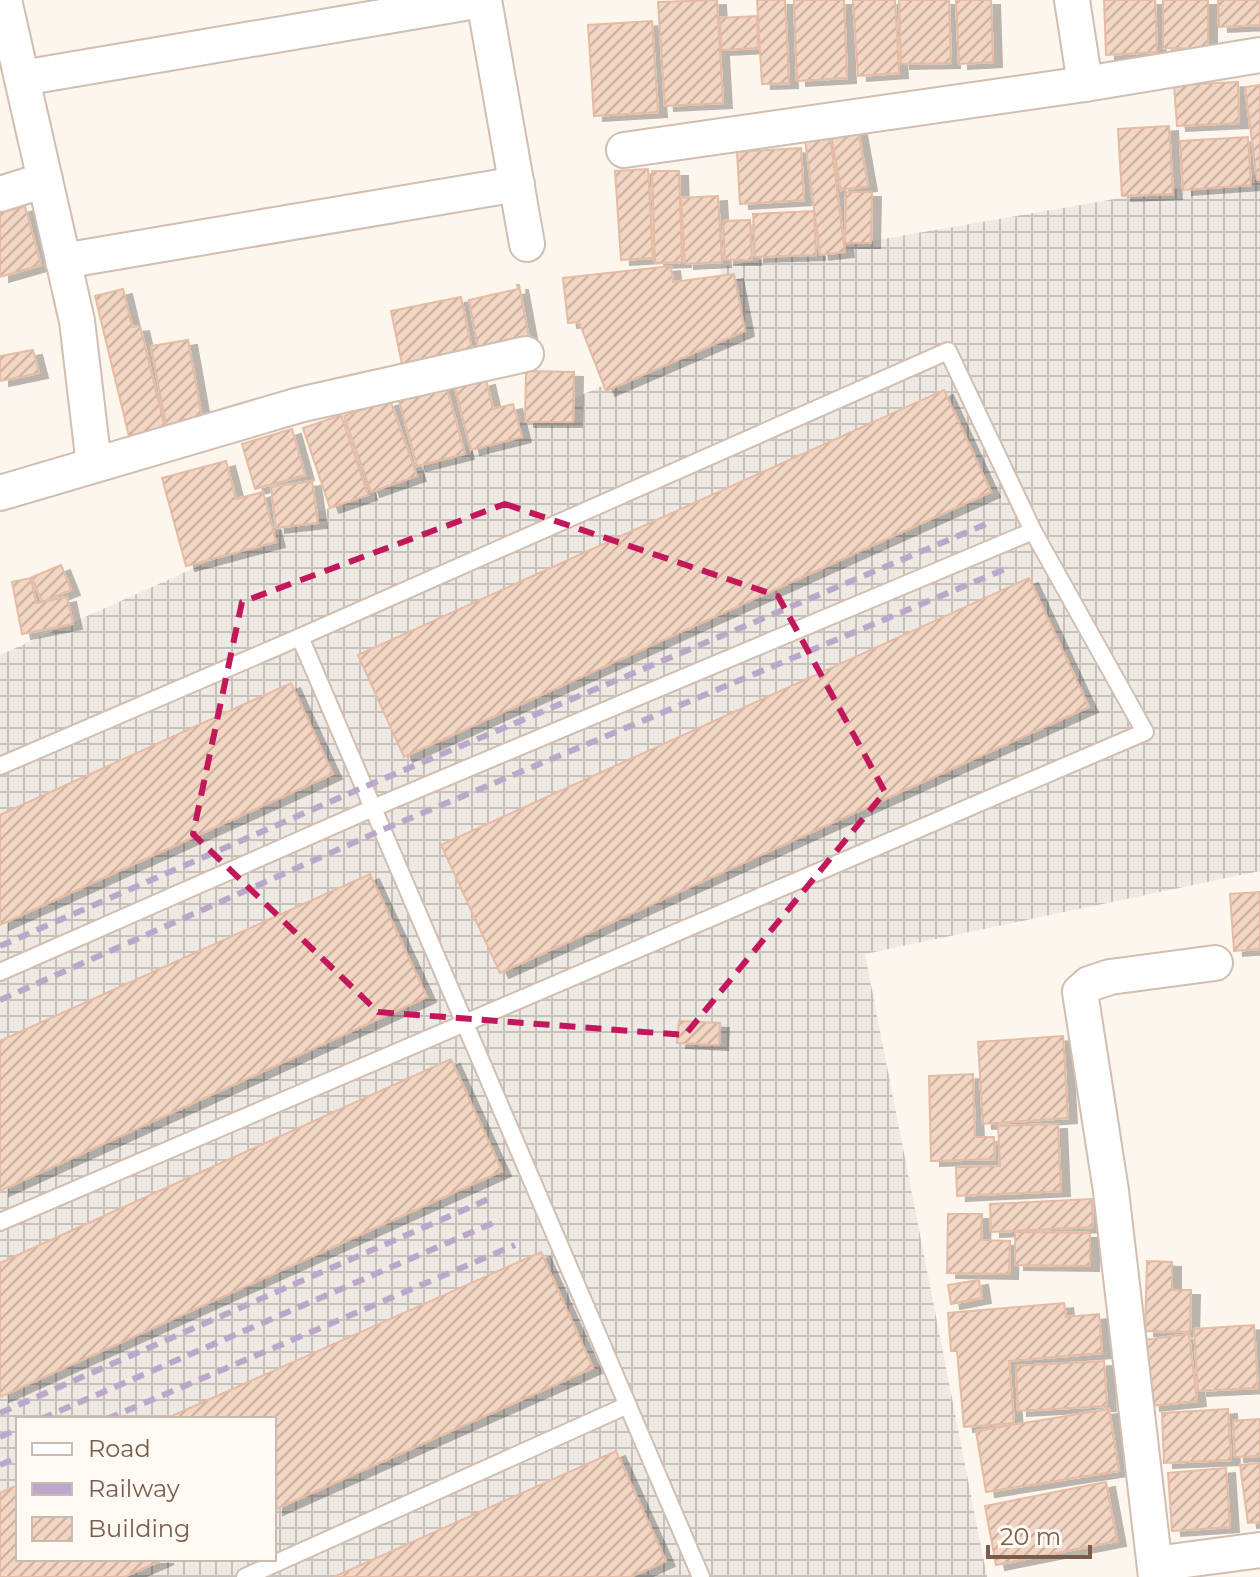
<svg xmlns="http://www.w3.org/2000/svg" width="1260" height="1577" font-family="Montserrat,sans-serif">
<defs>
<pattern id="industrial-grid" width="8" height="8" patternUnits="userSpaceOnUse" patternTransform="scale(2)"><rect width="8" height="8" fill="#efe9e4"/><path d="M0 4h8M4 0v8" fill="none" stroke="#c7c0bb"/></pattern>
<pattern id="building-hatch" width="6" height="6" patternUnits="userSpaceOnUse" patternTransform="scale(2)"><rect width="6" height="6" fill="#f3d5c3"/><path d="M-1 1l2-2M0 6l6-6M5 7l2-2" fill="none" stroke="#cab0a1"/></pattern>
<filter id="shadow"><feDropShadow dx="9" dy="5" stdDeviation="0" flood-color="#0004"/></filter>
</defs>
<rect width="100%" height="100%" fill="#fdf6ec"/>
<path fill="url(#industrial-grid)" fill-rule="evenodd" d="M1260,174v697l-395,83 122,623h-987v-922l727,-325 -7,-63zM18,1419h256v140h-256z"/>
<g fill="url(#building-hatch)" stroke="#e6bba3" stroke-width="2" filter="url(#shadow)">
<path d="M717,0l6,103 -58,3 -7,-104z"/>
<path d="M757,0h28l4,83 -27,1z"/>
<path d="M794,0h50l3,78 -50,3z"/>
<path d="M853,0h42l4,73 -41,3z"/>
<path d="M899,0h50l2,63 -50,1z"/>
<path d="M956,0h35l2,62 -34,2z"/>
<path d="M1104,0h51l2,52 -51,3z"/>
<path d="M1163,0h45v49l-45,-1z"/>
<path d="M1218,0h42v25l-41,2z"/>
<path d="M757,16l1,32 -37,2 -1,-32z"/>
<path d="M652,21l6,91 -64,4 -6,-91z"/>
<path d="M1238,82l1,41 -62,3 -3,-41z"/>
<path d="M1260,85v95h-3l-12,-93z"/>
<path d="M1169,126l4,68 -51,2 -4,-67z"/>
<path d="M858,130l10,56 -27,4 -10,-55z"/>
<path d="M830,136l15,116 -25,3 -15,-116z"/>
<path d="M1248,137l3,48 -68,5 -3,-49z"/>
<path d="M801,148l3,52 -64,4 -3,-52z"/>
<path d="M648,169l5,89 -32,2 -6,-89z"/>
<path d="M652,171h27l3,91 -27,1z"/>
<path d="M846,192h26l-1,51h-26z"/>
<path d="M718,196l4,66 -37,2 -4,-66z"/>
<path d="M25,206l16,59 -41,12v-64z"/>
<path d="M814,211l2,44 -61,2 -2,-43z"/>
<path d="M750,220l2,40h-27l-2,-39z"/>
<path d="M671,266l2,16 61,-8 11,57 -139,60 -27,-69 -11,1 -5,-45z"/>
<path d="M517,285h2l11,59 -51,9 -10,-53 49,-11z"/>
<path d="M123,289l9,38 8,-1 25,102 -36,8 -34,-140z"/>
<path d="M461,297l12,58 -70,14 -12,-58z"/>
<path d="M188,340l14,78 -36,7 -15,-79z"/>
<path d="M33,350l6,23 -39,8v-25z"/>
<path d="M526,371l48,1 -1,50h-48z"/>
<path d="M486,380l7,29 20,-5 9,33 -51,13 -16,-62z"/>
<path d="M445,382l20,72 -48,12 -18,-66 21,-5z"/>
<path d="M944,390l47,102 -587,265 -46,-102z"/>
<path d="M390,400l27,76 -46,16 -27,-76z"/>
<path d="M341,415l27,80 -38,13 -27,-80z"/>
<path d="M292,429l13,46 -50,14 -13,-45z"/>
<path d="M226,461l10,38 27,-7 13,50 -90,24 -24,-88z"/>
<path d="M312,481l6,42 -42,5 -5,-41z"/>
<path d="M61,565l10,25 -29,12 -10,-25z"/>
<path d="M31,578l5,25 31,-6 6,27 -51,10 -10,-52z"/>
<path d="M1029,578l60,129 -589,266 -59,-128z"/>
<path d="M291,683l42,91 -333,151v-110z"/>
<path d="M370,874l57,123 -427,194v-150z"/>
<path d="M1260,892v57l-26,2 -4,-57z"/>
<path d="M679,1021l41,2 -1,22 -42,-2z"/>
<path d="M1063,1036l5,82 -85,6 -5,-82z"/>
<path d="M451,1059l51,112 -502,226v-134z"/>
<path d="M973,1074l2,63h19l1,22 -64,2 -2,-85z"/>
<path d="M1058,1124l3,67 -104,5 -1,-29 44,-1 -2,-40z"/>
<path d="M1092,1199l1,28 -102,5 -1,-28z"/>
<path d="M948,1214h34l-1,26 29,1 -1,33 -62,-1z"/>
<path d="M1015,1232l75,1v33l-75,-1z"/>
<path d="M541,1252l52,116 -319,142v-91h-109z"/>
<path d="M1147,1261l25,1v28h19l-1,42 -45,-1z"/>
<path d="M979,1280l3,18 -31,6 -3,-19z"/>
<path d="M1064,1303l2,14 33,-3 3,39 -93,8 5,62 -50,4 -7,-76h-6l-3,-38z"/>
<path d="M1254,1325l4,63 -60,3 -4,-62z"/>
<path d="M1189,1334l8,67 -46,5 -8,-66z"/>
<path d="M1104,1361l3,45 -89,5 -2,-45z"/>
<path d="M1109,1409l10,62 -133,21 -10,-61z"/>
<path d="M1228,1409l3,51 -67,3 -2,-50z"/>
<path d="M1260,1419v37l-25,1 -2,-36z"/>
<path d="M616,1451l50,110 -35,16h-297z"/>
<path d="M1260,1463v59l-12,1 -8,-58z"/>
<path d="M1226,1468l4,59 -58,4 -4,-58z"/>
<path d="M1106,1482l11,59 -121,24 -11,-59z"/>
<path d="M18,1485v74h147l-41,18h-124v-84z"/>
</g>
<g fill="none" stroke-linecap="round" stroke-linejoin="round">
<g stroke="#d1beb0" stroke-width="20">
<g id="service">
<path d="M300,637l401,940"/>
<path d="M0,766l300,-129 648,-286 85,180 112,201 -1145,490"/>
<path d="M0,972l373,-164 660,-277"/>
<path d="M245,1577l383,-172"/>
</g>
</g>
<g stroke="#d1beb0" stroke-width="38">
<g id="minor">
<path d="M4,0l73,321 17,144"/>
<path d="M484,0l43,244"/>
<path d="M1072,0l13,84 175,-29"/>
<path d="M22,78l460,-78"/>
<path d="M624,150l461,-66"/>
<path d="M0,194l45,-14"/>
<path d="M63,261l454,-77"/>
<path d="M0,493l299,-88 227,-51"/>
<path d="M1155,1564l105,-14"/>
<path d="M1156,1577l-45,-386 -31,-199 9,-8 21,-7 105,-14"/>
</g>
</g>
<use href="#service" stroke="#fff" stroke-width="16"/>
<use href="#minor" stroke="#fff" stroke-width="34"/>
<g stroke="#b9a8c9" stroke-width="6" stroke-dasharray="12 8" stroke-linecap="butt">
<path d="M0,946l364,-159 627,-265"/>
<path d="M0,1000l382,-170 628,-263"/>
<path d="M0,1413l491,-215"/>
<path d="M41,1419l459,-199"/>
<path d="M107,1419l408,-174"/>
<path d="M0,1437l18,-8"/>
<path d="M0,1465l18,-8"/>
</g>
</g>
<path fill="none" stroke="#c2185b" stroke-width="6" stroke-dasharray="16 10" stroke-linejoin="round" d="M505,504l273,92 107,196 -200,243 -307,-23 -185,-178 49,-232z"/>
<rect x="16" y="1417" width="260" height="144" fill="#fffaf3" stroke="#cabbb1" stroke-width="2"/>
<rect x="32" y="1443" width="40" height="12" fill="#ffffff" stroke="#cabbb1" stroke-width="2"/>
<text x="88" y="1457" font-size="24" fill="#7a5c4d">Road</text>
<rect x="32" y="1483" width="40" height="12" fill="#b9a8c9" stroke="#cabbb1" stroke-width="2"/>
<text x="88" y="1497" font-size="24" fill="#7a5c4d">Railway</text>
<rect x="32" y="1517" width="40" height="24" fill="url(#building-hatch)" stroke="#cabbb1" stroke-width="2"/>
<text x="88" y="1537" font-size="24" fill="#7a5c4d">Building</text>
<path d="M988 1545v12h102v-12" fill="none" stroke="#7a5c4d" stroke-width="4"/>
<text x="1000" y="1545" font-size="24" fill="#7a5c4d" stroke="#fffaf3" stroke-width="6" paint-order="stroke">20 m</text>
</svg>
